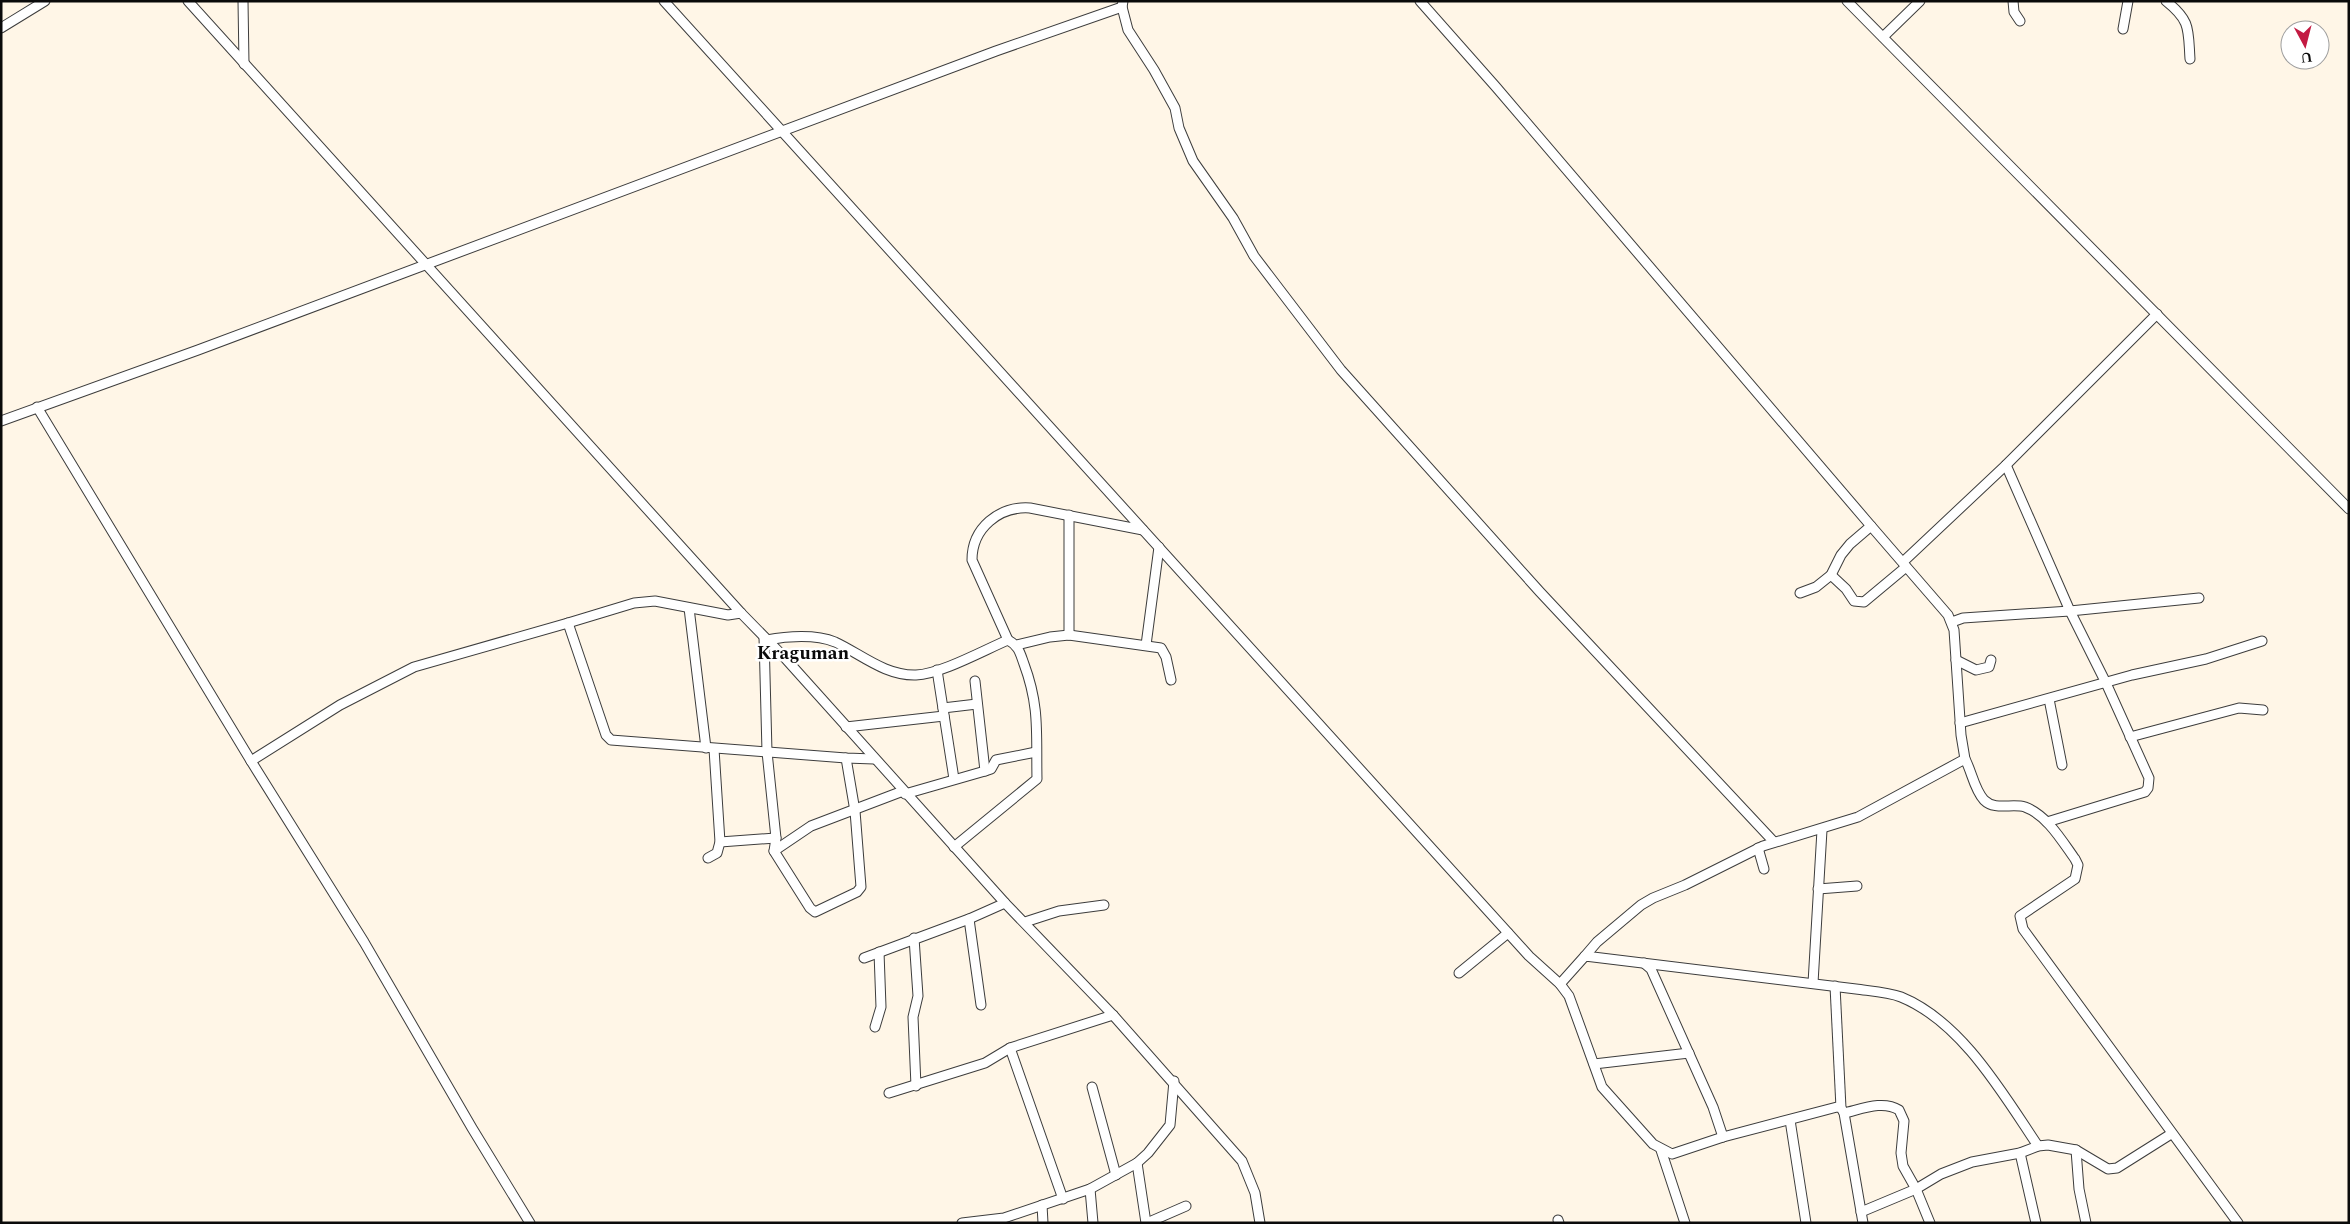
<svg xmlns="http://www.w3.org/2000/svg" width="2350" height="1224" font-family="Spectral,serif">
<rect width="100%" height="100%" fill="#fff6e7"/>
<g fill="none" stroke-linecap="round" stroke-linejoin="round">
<g stroke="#3d3d3d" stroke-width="11">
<g id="street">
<path d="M188,1l553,612 44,45 220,245 108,112 129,146 13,32 5,30"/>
<path d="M243,1l1,63"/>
<path d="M664,1l865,955 31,28 9,12 33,91 51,57 19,10 51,-17 114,-30 4,1 3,5 19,110"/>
<path d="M1420,1l76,86 375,439 77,89 6,15 7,105 4,24 -107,58 -95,29 -78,39 -32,13 -12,7 -44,37 -12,14"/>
<path d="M1847,1l502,508"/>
<path d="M2013,1l1,11 6,9"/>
<path d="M2166,1c25,20 22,28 24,58"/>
<path d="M1122,7l6,23 26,40 21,38 4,20 14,33 40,57 21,38 87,114 199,222 234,250"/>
<path d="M1,28l44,-27"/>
<path d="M2123,29l5,-28"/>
<path d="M1883,37l37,-36"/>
<path d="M37,407l214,354 113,181 108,186 58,95"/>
<path d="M1,421l197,-71 798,-299 126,-44 1,-6"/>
<path d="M2006,465l64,146 36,72 43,95 -1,10 -3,4 -98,30"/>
<path d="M1069,515v120"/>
<path d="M1904,561l102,-96 151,-151"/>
<path d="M1831,575l15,14 8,12 10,1 42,-35"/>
<path d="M1800,593l16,-6 15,-12 10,-20 9,-11 21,-18"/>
<path d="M689,608l17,140"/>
<path d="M1952,622l11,-4 107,-7 129,-13"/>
<path d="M568,623l38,112 5,5 235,18 28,1"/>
<path d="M764,637l3,115 9,86 -2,13 36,57 5,4 42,-20 4,-5 -6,-76 -9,-53"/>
<path d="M767,640c20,-4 49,-6 68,2 26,12 50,34 81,33 25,-1 68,-25 92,-35l-36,-80c0,-32 27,-54 58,-52l113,22"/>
<path d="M1017,645l33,-8 19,-2 92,13 5,9 5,23"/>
<path d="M1146,645l13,-98"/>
<path d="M1956,660l20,10 13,-3 2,-7"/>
<path d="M937,670l17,109"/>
<path d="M975,681l10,90"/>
<path d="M2049,699l13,66"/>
<path d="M943,708l34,-4"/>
<path d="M1960,723l172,-48 74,-16 56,-18"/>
<path d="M846,727l98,-11"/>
<path d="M2130,737l109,-29 24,2"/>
<path d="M1965,759c7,13 9,30 19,41 11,11 28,3 41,7 22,8 37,34 50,52l3,6 -3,14 -55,37 3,13 215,294"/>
<path d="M251,761l89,-56 74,-38 154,-44 66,-20 21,-2 73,14 13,-2"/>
<path d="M905,794l80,-23 6,-2 5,-9 40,-8"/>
<path d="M720,842l56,-4"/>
<path d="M954,847l83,-68c-1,-45 3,-72 -13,-115 -4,-11 -5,-18 -16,-24"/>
<path d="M1758,848l6,21"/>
<path d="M774,851l37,-25 92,-35"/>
<path d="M708,858l9,-5 3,-11 -6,-93"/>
<path d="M1818,889l39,-3"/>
<path d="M969,919l12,86"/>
<path d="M1025,922l34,-11 45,-6"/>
<path d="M914,938l4,58 -5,21 3,69"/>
<path d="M864,958l105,-39 36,-16"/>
<path d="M1644,963l7,6 62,138 10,30"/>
<path d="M1459,973l49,-40"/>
<path d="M1813,983l9,-153"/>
<path d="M1560,984l25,-28 271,33c14,2 32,3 45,8 61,25 102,97 137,149"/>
<path d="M1835,986l6,122"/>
<path d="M875,1027l6,-20 -2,-55"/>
<path d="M1010,1048l53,151"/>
<path d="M1594,1064l95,-11"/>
<path d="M1092,1087l24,88"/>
<path d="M889,1093l96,-30 25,-15 103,-33"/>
<path d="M1844,1113c18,-4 39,-13 55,-3l5,11 -3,32 2,13 13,23 14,34"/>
<path d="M1790,1120l16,103"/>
<path d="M1661,1150l24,73"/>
<path d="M2076,1150l3,39 7,34"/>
<path d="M2020,1153l16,70"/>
<path d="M1137,1163l9,60"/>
<path d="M1090,1189l3,34"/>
<path d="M1042,1205l1,18"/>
<path d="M1861,1212l55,-23 25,-15 31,-12 48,-9 18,-7 10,-1 28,5 32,19 9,-1 54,-34"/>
<path d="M1558,1220l1,3"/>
<path d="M962,1223l42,-5 86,-29 47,-26 11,-10 22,-28 4,-44"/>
<path d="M1147,1223l39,-17"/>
</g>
</g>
<use href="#street" stroke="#fff" stroke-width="9"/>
</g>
<g text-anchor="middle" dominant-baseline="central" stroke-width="5" stroke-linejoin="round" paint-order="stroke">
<g font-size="19" font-weight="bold" fill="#0a0a0a" stroke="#fff">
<text x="803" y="653">Kraguman</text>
</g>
</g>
<rect width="2350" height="1224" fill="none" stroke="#0a0a0a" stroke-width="5"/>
<g transform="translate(2305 45) rotate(173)"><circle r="24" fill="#ffffff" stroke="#9d9d9d"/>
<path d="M0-4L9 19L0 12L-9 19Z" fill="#c31a42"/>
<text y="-8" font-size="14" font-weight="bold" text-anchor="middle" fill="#0a0a0a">U</text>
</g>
</svg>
